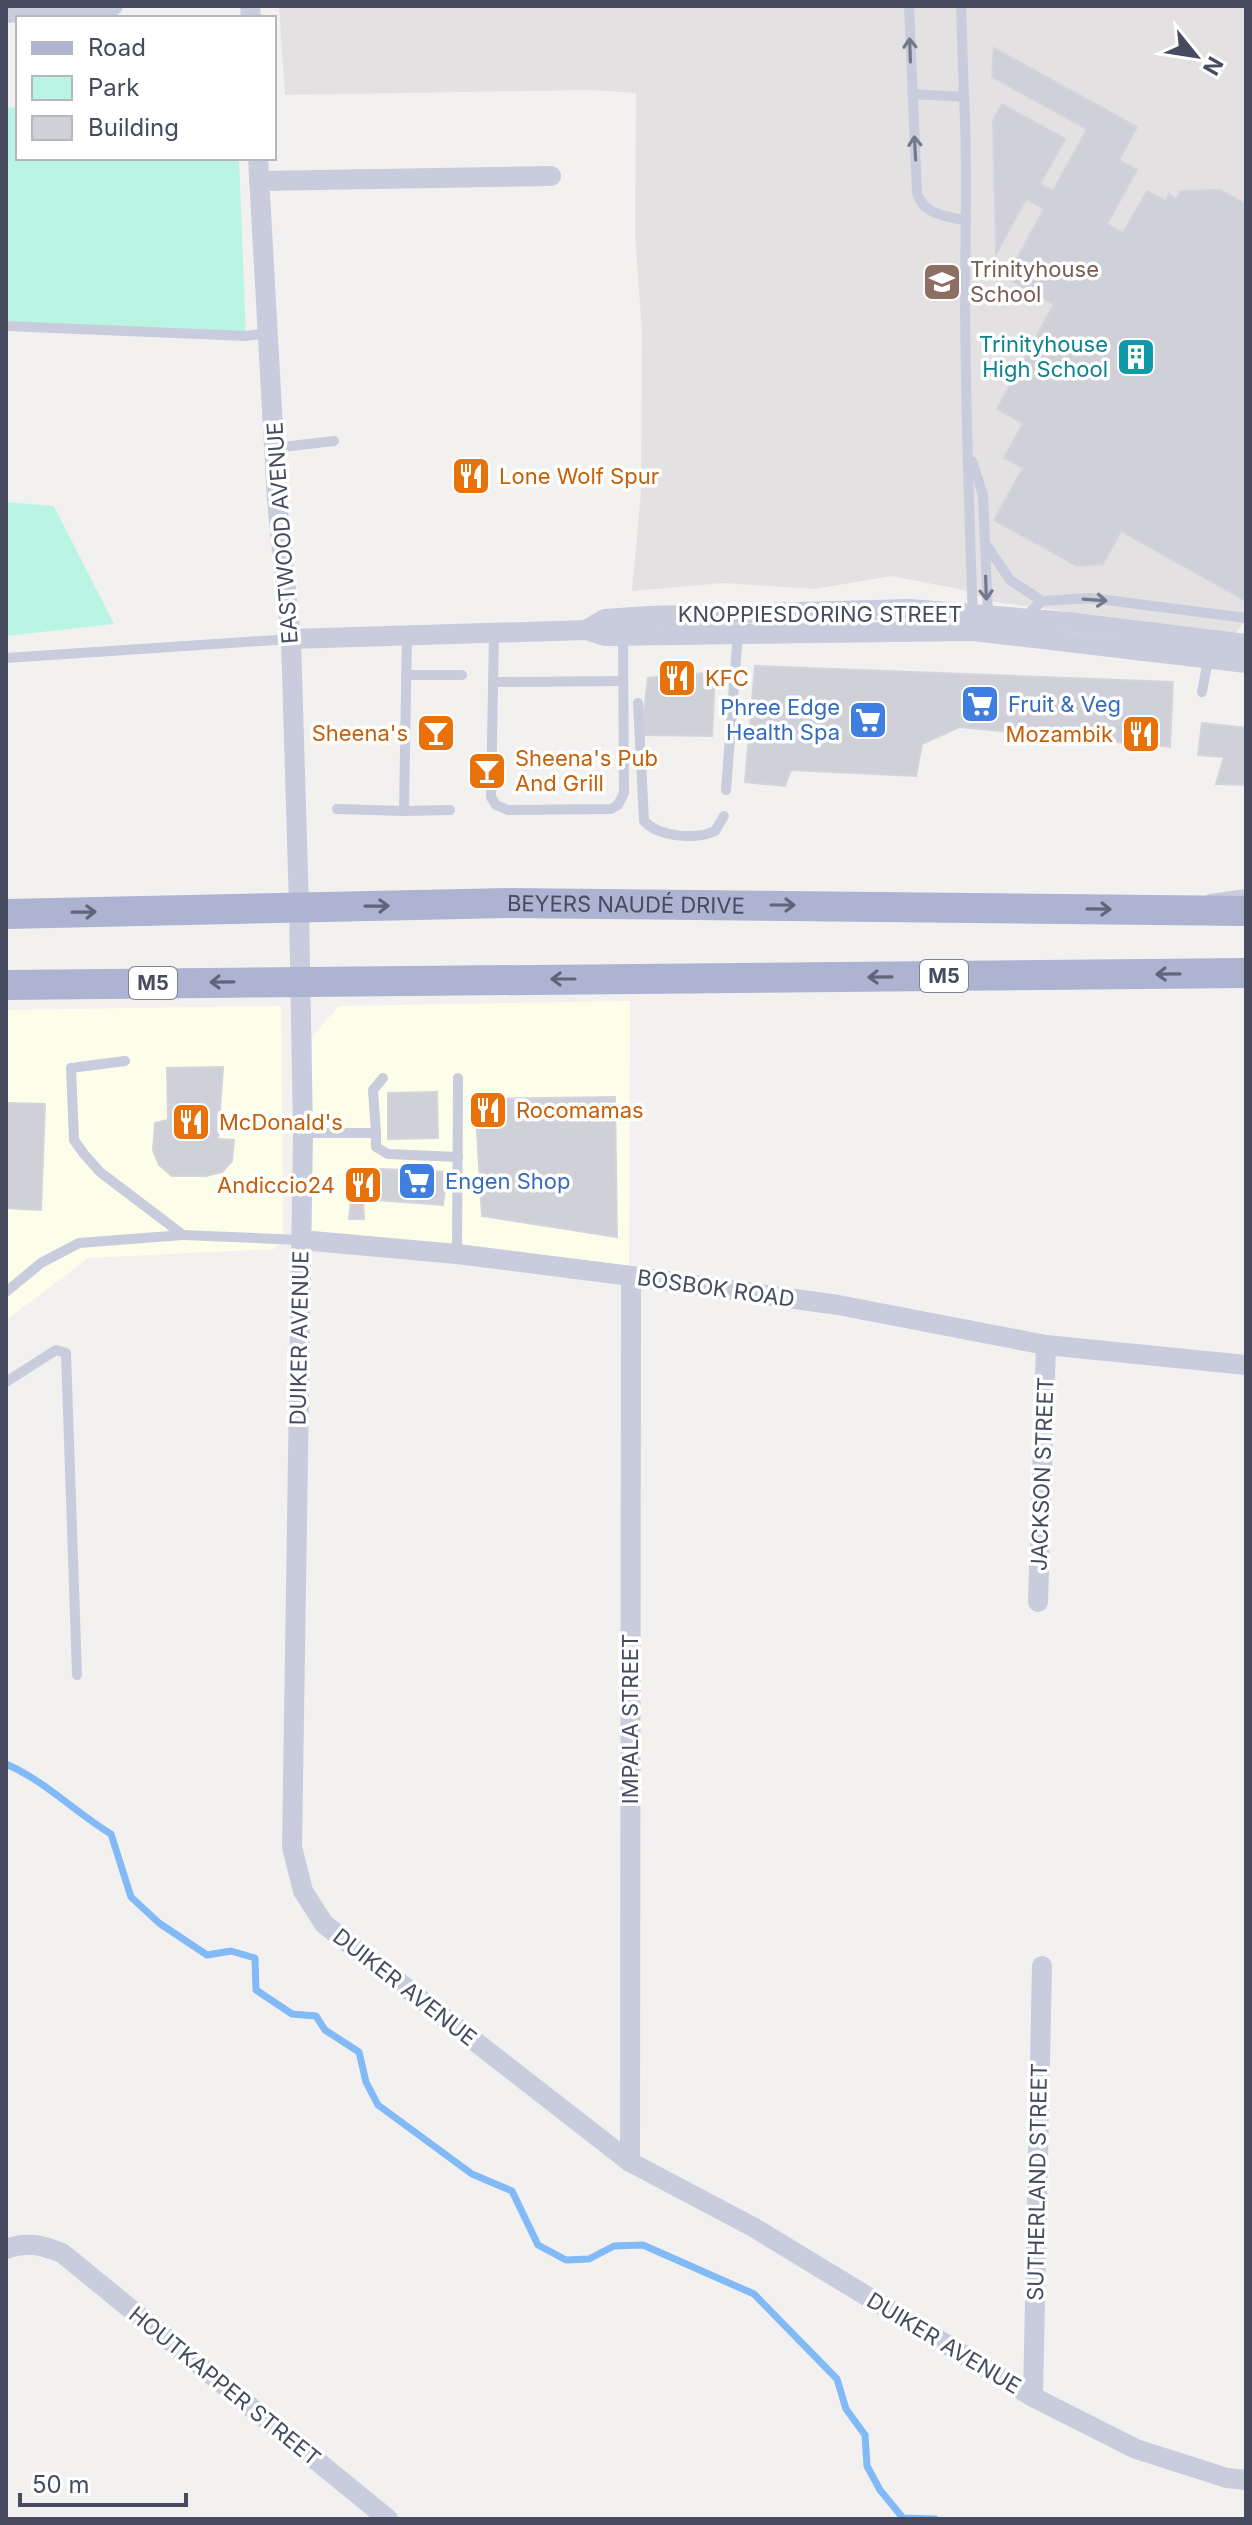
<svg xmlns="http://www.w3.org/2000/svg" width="1252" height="2525" font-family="Inter,sans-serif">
<rect width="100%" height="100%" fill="#f3f1f0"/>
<g fill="#fdfee9">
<path d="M630,1001l-1,269 -318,-39 1,-194 27,-31z"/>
<path d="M281,1006l2,230 -9,13 -186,9 -82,62v-310z"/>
</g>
<path fill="#e4e1e2" d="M279,6h967v613l-10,14 -241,-31 -36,-13 -68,-13 -76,13 -92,-6 -91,8 9,-98 1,-161 -7,-99 1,-140 -46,-3 -305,5z"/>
<g fill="#baf5e4">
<path d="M18,107v51h221l7,178 -240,-15v-213z"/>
<path d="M6,502l48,4 60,118 -108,12z"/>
</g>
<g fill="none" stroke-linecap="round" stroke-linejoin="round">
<path stroke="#82b9f7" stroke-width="7" d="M6,1764c39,17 69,48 105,70l20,63 28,26 48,32 24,-4 24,7 1,32 36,24 24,2 9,14 34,22 7,30 12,23 94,69 40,17 26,54 28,15 23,-1 25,-13 29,-1 111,49 83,85 9,30 19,26 2,31 13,24 23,28 32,1"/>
</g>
<g fill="#cfd0d8" stroke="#d4d4dc" stroke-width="2">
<path d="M994,48l143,79 -18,33 18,10 -30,54 16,9 24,-42 19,10 3,-7 7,5 5,-8 39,-1 26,14v397l-125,-70 -18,33 -26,2 -83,-46 29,-52 -19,-10 19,-35 -26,-14 57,-105 -48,-26 38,-69 -18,-10 -30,55 -3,-134 9,-16 63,35 -25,45 13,7 34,-62 -95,-52z"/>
<path d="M755,666l418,16 -3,65 -211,-20 -37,17 -6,32 -125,-6 -6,16 -40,-4z"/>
<path d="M715,672l-3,64 -71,-1 7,-57z"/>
<path d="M1202,723l44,5v57l-30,-1 8,-27 -26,-2z"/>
<path d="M223,1067l-5,72 16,1 -2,21 -10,11 -16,4h-34l-13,-11 -6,-15 2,-27 13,-3 -1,-52z"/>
<path d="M437,1092l1,46 -50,1v-46z"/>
<path d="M615,1097l2,140 -135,-21 -7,-117z"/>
<path d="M6,1103l39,1 -4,106 -35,-2z"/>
<path d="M380,1169l67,3 -4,33 -80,-6 1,20h-15l5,-44 25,4z"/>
</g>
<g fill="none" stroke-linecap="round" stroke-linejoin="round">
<g stroke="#c8ccdc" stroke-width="10">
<path d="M909,6l8,187c7,23 29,22 49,28"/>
<path d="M961,6l3,91"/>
<path d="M912,94l52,3c4,70 1,139 1,208 1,105 4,208 8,312"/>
<path d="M6,326l240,10 21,-3"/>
<path d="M274,448l60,-7"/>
<path d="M972,461l11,34 5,121"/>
<path d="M987,546l23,34 32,21"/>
<path d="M1025,617l17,-16 49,-3 155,20"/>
<path d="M494,632l-3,165 5,8 12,5 103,-1 7,-4 6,-12 -1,-157"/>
<path d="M407,635l-3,176 46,-1"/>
<path d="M6,658l285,-19"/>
<path d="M406,675h56"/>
<path d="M493,682l130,-1"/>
<path d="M1202,692l7,-37"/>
<path d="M638,703l6,118c15,16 51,19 71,10l9,-15"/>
<path d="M726,790l12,-158"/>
<path d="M337,809l67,2"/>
<path d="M1210,899l36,-5"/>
<path d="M125,1061l-54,7 3,72 10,14 16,18 83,63 118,5"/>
<path d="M303,1133h73l-3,-43 10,-12"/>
<path d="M376,1133v14l12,7 70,3"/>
<path d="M457,1254l1,-176"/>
<path d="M6,1292l35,-29 38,-20 104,-8"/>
<path d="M6,1382l50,-32 10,3 11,322"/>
</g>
<g stroke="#c8ccdc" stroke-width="20">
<path d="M250,6l1,12"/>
<path d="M6,13l107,-7"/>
<path d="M258,158l19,342 14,139 8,268 4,226 -11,714 11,44 21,33 306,238 123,65 280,170 103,52 91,29 19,2"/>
<path d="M259,181l292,-5"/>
<path d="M586,630l19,-11 43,-3 262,-7 159,13 177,22"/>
<path d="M291,639l295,-9 19,6 368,-5 273,32"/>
<path d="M301,1240l156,14 174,22 207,29 208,40 200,20"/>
<path d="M1038,1602l8,-257"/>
<path d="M630,2162l1,-886"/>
<path d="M6,2249c20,-8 36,-4 56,4l326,266"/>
<path d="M1033,2397l9,-431"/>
</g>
<g stroke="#adb4d2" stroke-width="30">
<path id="s1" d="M6,914l503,-11 737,8"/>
<path d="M6,985l1240,-12"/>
</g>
</g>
<defs><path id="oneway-shaft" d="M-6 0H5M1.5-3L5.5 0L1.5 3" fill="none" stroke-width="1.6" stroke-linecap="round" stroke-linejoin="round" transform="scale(2)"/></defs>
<g stroke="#74788b">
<use href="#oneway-shaft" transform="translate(910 50) rotate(-92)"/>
<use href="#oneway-shaft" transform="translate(915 148) rotate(-93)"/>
<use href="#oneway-shaft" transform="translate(986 588) rotate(88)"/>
<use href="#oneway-shaft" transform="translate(1095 600) rotate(4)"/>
</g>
<g stroke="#60657c">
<use href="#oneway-shaft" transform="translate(783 905)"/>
<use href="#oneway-shaft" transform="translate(377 906) rotate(-1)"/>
<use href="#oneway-shaft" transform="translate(1099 909) rotate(1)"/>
<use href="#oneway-shaft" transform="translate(84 912) rotate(-1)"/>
<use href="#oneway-shaft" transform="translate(1168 974) rotate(179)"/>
<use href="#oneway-shaft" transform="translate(880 977) rotate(179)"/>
<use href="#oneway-shaft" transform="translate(563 979) rotate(180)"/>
<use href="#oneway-shaft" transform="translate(222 982) rotate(179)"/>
</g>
<defs>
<g id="school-square" transform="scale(2)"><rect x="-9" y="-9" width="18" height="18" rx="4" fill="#8d6e63" stroke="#fff"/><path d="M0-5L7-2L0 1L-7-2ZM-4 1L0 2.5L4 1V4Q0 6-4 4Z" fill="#fff"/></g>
<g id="building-square" transform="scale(2)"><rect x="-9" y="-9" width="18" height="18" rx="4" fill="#0f9aa8" stroke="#fff"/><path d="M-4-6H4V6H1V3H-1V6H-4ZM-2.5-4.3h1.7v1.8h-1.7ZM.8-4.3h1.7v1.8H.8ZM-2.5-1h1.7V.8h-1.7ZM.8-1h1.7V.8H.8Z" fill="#fff"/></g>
<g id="restaurant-square" transform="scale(2)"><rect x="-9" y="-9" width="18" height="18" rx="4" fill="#e8710a" stroke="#fff"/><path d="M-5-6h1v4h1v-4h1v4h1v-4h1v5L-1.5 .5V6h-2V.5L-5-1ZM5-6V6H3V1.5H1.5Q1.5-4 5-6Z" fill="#fff"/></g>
<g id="supermarket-square" transform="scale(2)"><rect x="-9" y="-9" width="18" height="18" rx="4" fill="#3f7fe0" stroke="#fff"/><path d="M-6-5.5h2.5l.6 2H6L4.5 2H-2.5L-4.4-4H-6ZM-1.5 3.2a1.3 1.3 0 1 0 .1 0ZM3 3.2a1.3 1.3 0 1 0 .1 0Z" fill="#fff"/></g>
<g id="bar-square" transform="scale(2)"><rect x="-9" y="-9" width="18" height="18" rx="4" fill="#e8710a" stroke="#fff"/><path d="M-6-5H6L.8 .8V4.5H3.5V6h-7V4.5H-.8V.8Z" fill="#fff"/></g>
</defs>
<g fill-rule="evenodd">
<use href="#school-square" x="942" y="282"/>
<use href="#building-square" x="1136" y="357"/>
<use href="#restaurant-square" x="471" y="476"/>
<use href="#restaurant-square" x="677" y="678"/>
<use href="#supermarket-square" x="980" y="704"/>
<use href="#supermarket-square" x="868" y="720"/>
<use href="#bar-square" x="436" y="733"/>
<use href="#restaurant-square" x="1141" y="734"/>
<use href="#bar-square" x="487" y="771"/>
<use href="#restaurant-square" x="488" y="1110"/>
<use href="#restaurant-square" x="191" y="1122"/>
<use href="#supermarket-square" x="417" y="1181"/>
<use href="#restaurant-square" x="363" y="1185"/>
</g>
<g text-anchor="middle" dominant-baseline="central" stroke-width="7" stroke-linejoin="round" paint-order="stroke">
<g fill="#fff" stroke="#7e8190" stroke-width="2">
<rect x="920" y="960" width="48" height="32" rx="6"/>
<rect x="129" y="967" width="48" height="32" rx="6"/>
</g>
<g font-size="20" font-weight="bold" fill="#464b60">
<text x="944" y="976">M5</text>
<text x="153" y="983">M5</text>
</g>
<g font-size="22" fill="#785e54" stroke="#fff" text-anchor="start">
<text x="970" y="269">Trinityhouse<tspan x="970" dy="25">School</tspan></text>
</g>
<g font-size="22" fill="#0d838f" stroke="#fff" text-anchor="end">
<text x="1108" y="344">Trinityhouse<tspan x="1108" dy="25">High School</tspan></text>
</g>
<g font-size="22" fill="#c56008" stroke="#fff" text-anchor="start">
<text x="499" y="476">Lone Wolf Spur</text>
<text x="705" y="678">KFC</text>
<text x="408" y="733" text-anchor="end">Sheena's</text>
<text x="1113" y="734" text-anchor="end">Mozambik</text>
<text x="515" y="758">Sheena's Pub<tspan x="515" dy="25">And Grill</tspan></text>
<text x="516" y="1110">Rocomamas</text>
<text x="219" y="1122">McDonald's</text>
<text x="335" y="1185" text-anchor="end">Andiccio24</text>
</g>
<g font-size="22" fill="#464b60" stroke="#fff">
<text transform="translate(282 533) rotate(-94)">EASTWOOD AVENUE</text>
<text x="820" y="614">KNOPPIESDORING STREET</text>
<text stroke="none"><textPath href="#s1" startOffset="620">BEYERS NAUDÉ DRIVE</textPath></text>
<text transform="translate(716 1288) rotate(8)">BOSBOK ROAD</text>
<text transform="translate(299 1338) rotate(-89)">DUIKER AVENUE</text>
<text transform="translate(1042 1474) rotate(-88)">JACKSON STREET</text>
<text transform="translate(630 1719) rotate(-90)">IMPALA STREET</text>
<text transform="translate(405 1987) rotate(38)">DUIKER AVENUE</text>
<text transform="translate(1037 2182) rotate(-89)">SUTHERLAND STREET</text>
<text transform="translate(944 2343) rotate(31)">DUIKER AVENUE</text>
<text transform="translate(225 2386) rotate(39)">HOUTKAPPER STREET</text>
</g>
<g font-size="22" fill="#366cbe" stroke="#fff" text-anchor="start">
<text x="1008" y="704">Fruit &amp; Veg</text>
<text x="840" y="707" text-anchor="end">Phree Edge<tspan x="840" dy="25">Health Spa</tspan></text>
<text x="445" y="1181">Engen Shop</text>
</g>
</g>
<rect width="1252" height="2525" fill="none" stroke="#464b60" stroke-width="16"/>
<rect x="16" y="16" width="260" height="144" fill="#ffffff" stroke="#b5b7bf" stroke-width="2"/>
<rect x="32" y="42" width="40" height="12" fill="#adb4d2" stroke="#b5b7bf" stroke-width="2"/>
<text x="88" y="56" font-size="24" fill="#464b60">Road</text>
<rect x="32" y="76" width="40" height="24" fill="#baf5e4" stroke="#b5b7bf" stroke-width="2"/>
<text x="88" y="96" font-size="24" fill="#464b60">Park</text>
<rect x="32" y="116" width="40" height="24" fill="#cfd0d8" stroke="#b5b7bf" stroke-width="2"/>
<text x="88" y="136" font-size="24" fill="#464b60">Building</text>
<g transform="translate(1196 56) rotate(120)" stroke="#ffffff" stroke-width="6" paint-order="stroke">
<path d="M0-6L14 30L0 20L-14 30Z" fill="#464b60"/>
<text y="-12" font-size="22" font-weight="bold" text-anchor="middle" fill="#464b60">N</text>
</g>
<path d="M20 2493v12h166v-12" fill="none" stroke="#464b60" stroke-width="4"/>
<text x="32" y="2493" font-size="24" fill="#464b60" stroke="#ffffff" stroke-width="6" paint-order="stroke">50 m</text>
</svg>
